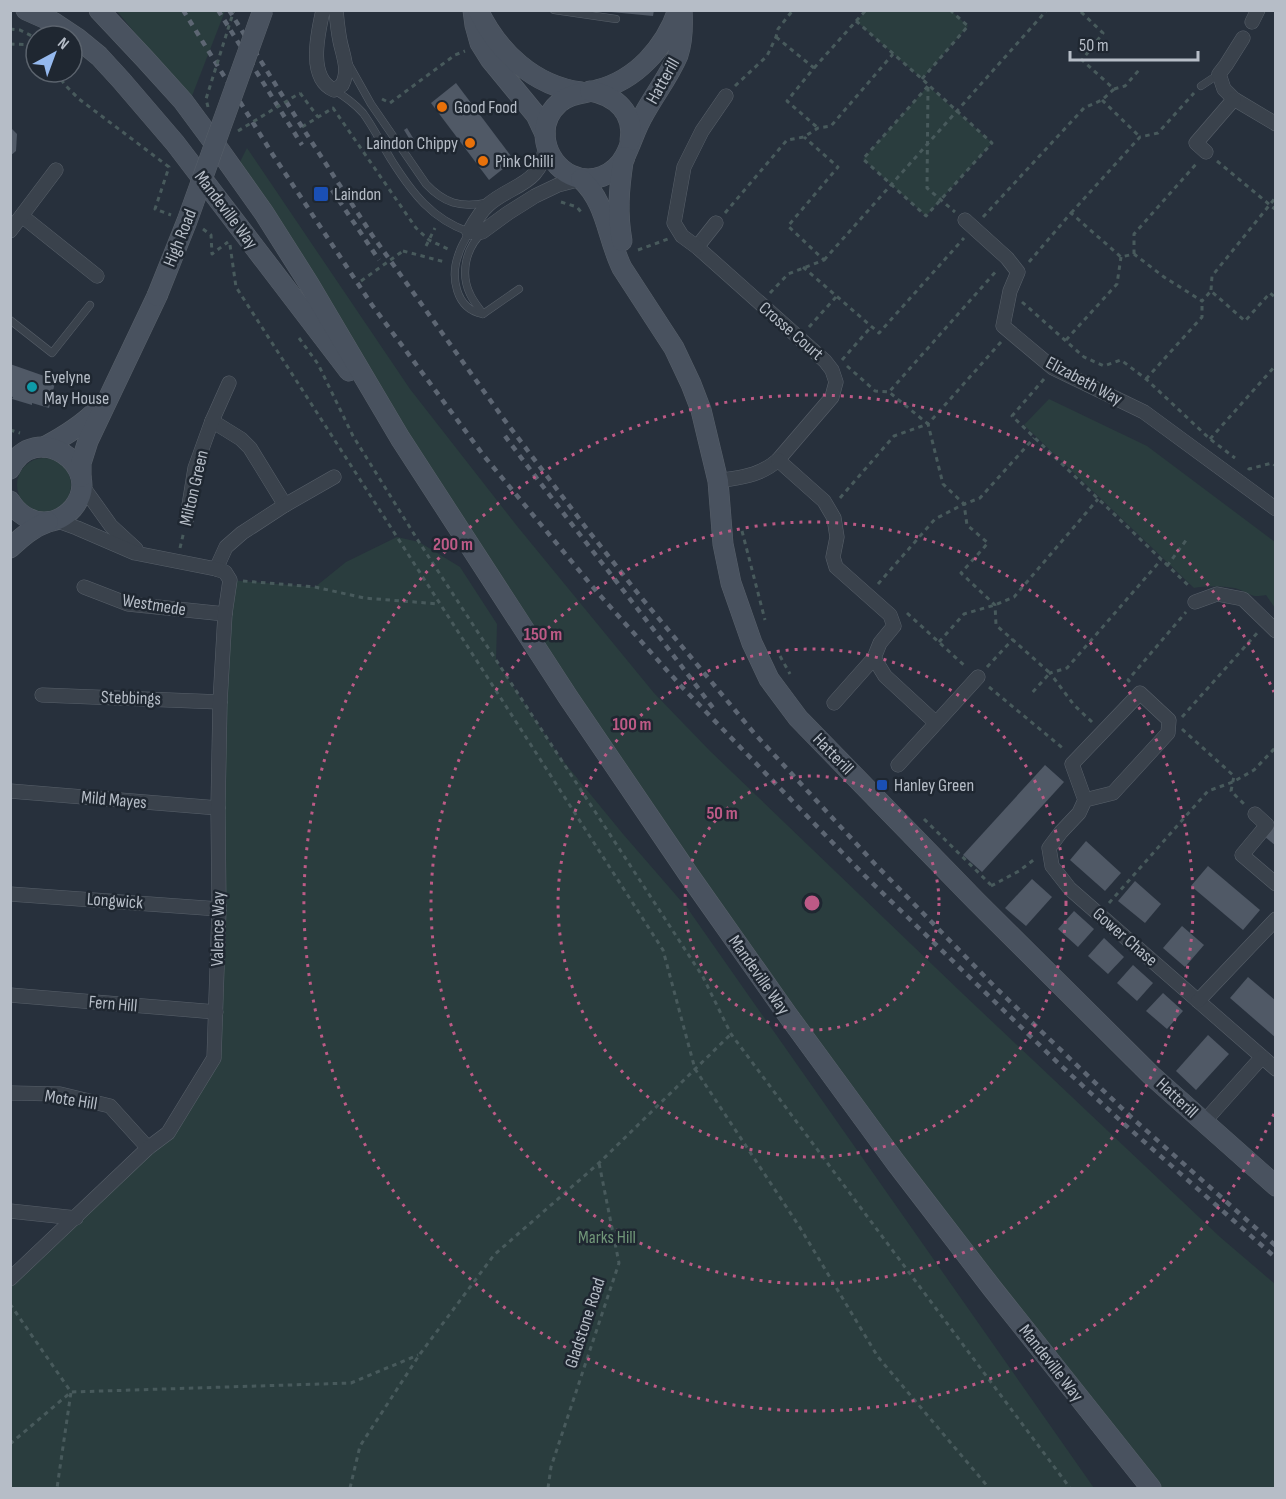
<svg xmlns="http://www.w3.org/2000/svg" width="1286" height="1499" font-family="'Sofia Sans Condensed',sans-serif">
<rect width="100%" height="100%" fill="#27303c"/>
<g fill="#2a3d3e">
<path d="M950,10l18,16 -46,53 -66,-58 10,-10z"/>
<path d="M117,11h108l-35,90z"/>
<path d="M928,86l64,57 -66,73 -63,-57z"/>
<path d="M247,148l163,241 107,137 137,167 56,58 253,243 257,243 55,47v204h-120l-466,-613 -451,-709z"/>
<path d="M1049,399l98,47 128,96v66l-9,-13c-16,3 -14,-1 -28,-6 -11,-3 -33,-3 -44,-1l-170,-163z"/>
<circle cx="44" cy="485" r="27"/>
<path d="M397,537l22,5 41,25 37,57 -1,37 63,95 64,78 65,75 406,579h-1083v-205l157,-150 46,-75 16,-478 85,7 31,-25z"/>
</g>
<g fill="#505966">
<path d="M612,10h42l-1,6 -42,-4z"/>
<path d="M456,83l58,77 -25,20 -58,-77z"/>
<path d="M10,127l7,7 -1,17 -6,5z"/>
<path d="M407,128l11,18 -3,2 -11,-18z"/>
<path d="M10,364l40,14 1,-7 6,3 -8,34 -17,-5v2l-20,-6 1,-2 -3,-1z"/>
<path d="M1045,765l19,17 -82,90 -19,-17z"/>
<path d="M1276,823v23l-12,-10z"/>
<path d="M1086,841l35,32 -16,18 -35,-31z"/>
<path d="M1208,866l52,44 -17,20 -52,-44z"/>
<path d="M1032,879l20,18 -26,29 -21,-18z"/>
<path d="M1135,881l26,23 -16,19 -27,-22z"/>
<path d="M1074,911l20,18 -16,18 -20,-18z"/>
<path d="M1182,926l22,19 -19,22 -22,-19z"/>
<path d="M1104,938l20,19 -16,17 -20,-18z"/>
<path d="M1133,965l20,18 -16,18 -20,-18z"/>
<path d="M1248,977l28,24v37l-46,-40z"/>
<path d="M1163,993l20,18 -16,18 -21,-18z"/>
<path d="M1208,1035l21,19 -33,36 -20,-19z"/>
</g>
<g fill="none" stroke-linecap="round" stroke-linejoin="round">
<g stroke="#58606a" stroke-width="8">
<g id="lane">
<path d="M554,10l62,9"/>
<path d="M348,63l23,41 55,80c18,19 34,24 60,19"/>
<path d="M1201,86l18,-12"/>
<path d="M334,90c10,6 21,14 29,23 11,15 19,32 29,48 21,33 40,58 77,71 -3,7 -8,14 -10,21 -9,23 -4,56 24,61l36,-25"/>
<path d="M482,233c-16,15 -22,40 -12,61 3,7 9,14 13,20"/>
<path d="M10,320l42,33 38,-48"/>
</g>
</g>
<g stroke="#58606a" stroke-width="15">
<g id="street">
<path d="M323,10c-5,23 -16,68 11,80l8,-5c8,-15 1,-29 -2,-44 -2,-10 -3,-20 -4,-31"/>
<path d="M1252,22l6,-12"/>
<path d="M1243,38l-17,27 -7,9 5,15 10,10 42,25"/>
<path d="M546,143c-4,43 -33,40 -58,62 -8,7 -14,18 -19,27h13l26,-19 27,-17 23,-11 23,-6"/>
<path d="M1206,152l-10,-9 38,-44"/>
<path d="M22,216l75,60"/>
<path d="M965,220l42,38 11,14 -8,19 -7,35 50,42 91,44 132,97"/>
<path d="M716,223l-19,24 128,114 7,9 4,12 -4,15 -54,63c-18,16 -37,17 -60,21"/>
<path d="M10,231l46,-61"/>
<path d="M697,247l-15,-11 -8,-13 10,-56 18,-36 24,-35"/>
<path d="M212,421l29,18 9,9 35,57"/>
<path d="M778,460l46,41 10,17 3,19 -4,20 3,10 54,48 4,11 -14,17 -6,15 11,18 51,47"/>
<path d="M81,484l30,42 25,23"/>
<path d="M187,518l8,-50 17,-47 17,-38"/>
<path d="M216,569l10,-22 16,-14 43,-28 49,-28"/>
<path d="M84,587l44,17 97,10"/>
<path d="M1195,602l22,-8 26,5 33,32"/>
<path d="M42,695l178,7"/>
<path d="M834,703l40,-45"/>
<path d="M898,765l80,-88"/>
<path d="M10,791l208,17"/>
<path d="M1085,800l28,-7 55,-60 1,-13 -29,-27 -68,71 13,36 -6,13 -18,19 -12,16 3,18 18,23 206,180"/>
<path d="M1255,814l12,11 -25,30 34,29"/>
<path d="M10,894l209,15"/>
<path d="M10,995l206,17"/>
<path d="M1198,1001l78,-82"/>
<path d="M10,1093l50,1 50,12 38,42"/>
<path d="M1203,1123l59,-66"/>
<path d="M10,1211l66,7"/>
<path d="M10,1279l138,-131 20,-15 46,-75 5,-149 -1,-101 2,-106 5,-88 5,-34 -5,-8 -9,-3 -81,-16 -58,-25 -22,-8"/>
</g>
</g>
<g stroke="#58606a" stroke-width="21">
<g id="secondary">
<path d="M26,10l27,12 24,16 22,18 22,24 54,63 174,228"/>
<path d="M99,10l46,49 38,42 37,50 44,62 45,71 91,154 168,259 121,178 98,139 109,149 96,125 159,200"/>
<path d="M473,10l2,15 5,18 10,16 46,56 9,19"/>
<path d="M478,10c20,42 56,76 103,82"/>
<path d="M678,10c-13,38 -42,70 -81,80 -14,4 -26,3 -38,13 -24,21 -15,59 12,72 21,10 44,0 54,-19 7,-14 11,-29 19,-42 11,-20 25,-38 34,-59 5,-15 5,-29 4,-45"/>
<path d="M590,91c26,5 45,22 40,50"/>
<path d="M581,179c26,24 26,59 41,89l52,80 17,36 10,26 17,71 5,63 8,39 21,60 17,36 29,39 178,183 175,174 125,111"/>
<path d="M622,241c-5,-28 -3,-52 1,-79l2,-5"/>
<path d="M44,447c21,-11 39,-22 55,-39"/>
<path d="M10,469c24,-51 97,-3 63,39 -7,8 -18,14 -29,14 -14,0 -27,-9 -34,-21"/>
<path d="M81,477v-14l7,-22 69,-145"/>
<path d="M10,548c12,-11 23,-21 38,-26"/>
</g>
</g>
<g stroke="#485a5c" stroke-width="3" stroke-dasharray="4.5 4.5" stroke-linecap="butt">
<path d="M856,21l66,58 70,64 -66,73 -63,-57 65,-73"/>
<path d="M10,29l10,1 16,8"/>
<path d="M776,37l38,31 -27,33 31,27"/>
<path d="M10,44l26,1"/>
<path d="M814,68l52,-58"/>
<path d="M56,72l9,13 14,14 90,68 -14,42 16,6"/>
<path d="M922,79l46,-53 -18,-16"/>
<path d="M735,86l32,-30 9,-19 2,-8 15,-19"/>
<path d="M928,87l-1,101 28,24"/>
<path d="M1114,89l11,-3 14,-16"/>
<path d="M300,93l18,24"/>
<path d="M382,99l8,4 65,-48 10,-4"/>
<path d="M1102,100l38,37"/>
<path d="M302,127l31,-19 83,120 13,12 21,10"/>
<path d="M1217,161l59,49"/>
<path d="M561,202l16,5 4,5"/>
<path d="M725,213l62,-73 17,-3 14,-9 13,-2 62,-72"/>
<path d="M1071,213l69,-76 18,-4 36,-40"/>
<path d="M983,217l101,-109 18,-8 12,-11 -32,-29 21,-27 -24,-23"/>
<path d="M203,229l8,6 1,19 16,-12"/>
<path d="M230,245l6,42 427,663 32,119 104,157 79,131 111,131"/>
<path d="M426,246l9,-18"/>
<path d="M638,250l30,-11"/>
<path d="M403,251l42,11"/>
<path d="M1134,254v-20l63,-71"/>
<path d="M824,260l223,-250"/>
<path d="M1029,262l42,-49 50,44 13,-3 30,23 38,24 9,-10 34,30 25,-28 6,5"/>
<path d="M803,267l76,66 85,-95"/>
<path d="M1211,290l1,-14 64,-79"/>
<path d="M770,293l18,-19 36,-14 -36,-34 50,-59 -34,-30"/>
<path d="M1022,302l62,55 20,9 17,-6 25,19 64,60 25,19"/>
<path d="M809,327l27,-30"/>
<path d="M299,338l19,26 35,72 66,106 284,435 28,57 339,454"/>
<path d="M1066,340l51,-56 4,-27"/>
<path d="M1001,342l-73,82 15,60 21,20 3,21 21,18 -27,30 34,32 1,20 54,48 -19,21"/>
<path d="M842,360l29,-33"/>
<path d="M847,366l28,25 14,1"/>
<path d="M1044,379l-32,37 178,171"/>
<path d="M1146,379l56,-62v-16"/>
<path d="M10,430l10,3"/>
<path d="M1210,439l66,-74"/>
<path d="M1248,468l1,1 23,-6 4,3"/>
<path d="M840,498l54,-62 34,-12 -39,-32 109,-123"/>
<path d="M742,531l23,89"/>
<path d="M180,548l4,-17"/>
<path d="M1167,566l20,-27"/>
<path d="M243,581l72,6 49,11 75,6"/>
<path d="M878,584l57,-65 29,-15 16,-6 54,-60"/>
<path d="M907,613l59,54"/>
<path d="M939,642l25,-28 31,-9 19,-8 84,-98"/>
<path d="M780,656l10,18"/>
<path d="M987,667l26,-28"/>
<path d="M1130,682l-2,-2 58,-68"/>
<path d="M989,687l76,63"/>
<path d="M1182,717l76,-85"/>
<path d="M1092,722l-18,-17 -24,-32 17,-5 94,-108"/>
<path d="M1182,729l52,47 -3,15 13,13"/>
<path d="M924,819l67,66"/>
<path d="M991,886l28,-15 17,-13"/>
<path d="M1109,903l99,-112 25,-9 21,-12 22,-23"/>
<path d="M10,1304l61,88 -14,96"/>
<path d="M10,1444l61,-52 280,-9 67,-28"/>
<path d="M350,1488l10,-42 60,-92 74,-99 105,-92 132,-129"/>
<path d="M548,1488l3,-21 68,-204 -20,-100"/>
</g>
<use href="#lane" stroke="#3a424c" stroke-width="7"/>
<use href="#street" stroke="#3a424c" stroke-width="14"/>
<use href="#secondary" stroke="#49525f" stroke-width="20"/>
<g stroke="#5d6673" stroke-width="4.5" stroke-dasharray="6 6" stroke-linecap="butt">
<path d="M183,10l90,145 99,150 112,151 113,136 84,94 183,189 192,186 67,62 153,135"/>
<path d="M218,10l84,135"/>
<path d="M229,10l73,117 70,108 131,183 84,111 53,67 114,137 121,131 123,126 132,126 146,130"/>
<path d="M332,190l47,70"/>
<path d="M505,436c69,93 142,183 211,276"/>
</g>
<g stroke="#58606a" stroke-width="21" stroke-linecap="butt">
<path id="secondary-bridge" d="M157,296l30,-75 76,-211"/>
</g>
<g stroke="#485a5c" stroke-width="3" stroke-dasharray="4.5 4.5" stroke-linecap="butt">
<path d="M208,107l-2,-8 28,-89"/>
<path d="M238,131l62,-38"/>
<path d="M361,281l42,-30"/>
</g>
<use href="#secondary-bridge" stroke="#49525f" stroke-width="20"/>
</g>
<g fill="none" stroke="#bd5a86" stroke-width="3" stroke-dasharray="3 6">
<circle cx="812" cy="903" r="127"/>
<circle cx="812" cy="903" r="254"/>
<circle cx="812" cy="903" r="381"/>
<path d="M1274 1114A508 508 0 1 1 1274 692"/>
</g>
<g fill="#e8710a" stroke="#1f2731" stroke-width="2">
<circle cx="442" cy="107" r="6"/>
<circle cx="470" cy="143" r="6"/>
<circle cx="483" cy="161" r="6"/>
</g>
<g fill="#1a4fb4" stroke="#1f2731" stroke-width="2">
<rect x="313" y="186" width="16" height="16" rx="3"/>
<rect x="876" y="779" width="12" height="12" rx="3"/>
</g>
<circle fill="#0f9aa8" stroke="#1f2731" stroke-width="2" cx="32" cy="387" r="6"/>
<g text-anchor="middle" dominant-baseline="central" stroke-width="5" stroke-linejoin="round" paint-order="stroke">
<g font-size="18" fill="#b6bdc7" stroke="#1f2731">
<text transform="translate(663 81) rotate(-61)">Hatterill</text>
<text transform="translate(226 210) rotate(53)">Mandeville Way</text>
<text transform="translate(180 238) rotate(-68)">High Road</text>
<text transform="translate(791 331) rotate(41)">Crosse Court</text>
<text transform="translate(1084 381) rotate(28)">Elizabeth Way</text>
<text transform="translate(194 488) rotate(-77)">Milton Green</text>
<text transform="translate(154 605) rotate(9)">Westmede</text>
<text transform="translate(131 698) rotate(2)">Stebbings</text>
<text transform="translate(833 754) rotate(46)">Hatterill</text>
<text transform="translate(114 800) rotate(5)">Mild Mayes</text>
<text transform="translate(115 901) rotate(4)">Longwick</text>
<text transform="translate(218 929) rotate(-89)">Valence Way</text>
<text transform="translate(1125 937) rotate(41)">Gower Chase</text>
<text transform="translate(759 975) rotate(55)">Mandeville Way</text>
<text transform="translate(113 1004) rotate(5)">Fern Hill</text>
<text transform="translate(1177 1098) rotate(43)">Hatterill</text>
<text transform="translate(71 1100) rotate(9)">Mote Hill</text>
<text transform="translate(585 1323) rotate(-72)">Gladstone Road</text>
<text transform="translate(1051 1363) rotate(52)">Mandeville Way</text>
</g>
<g font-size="18" fill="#b6bdc7" stroke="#1f2731" text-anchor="start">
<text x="454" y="107">Good Food</text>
<text x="458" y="143" text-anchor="end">Laindon Chippy</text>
<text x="495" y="161">Pink Chilli</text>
<text x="334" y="194">Laindon</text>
<text x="44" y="377">Evelyne<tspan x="44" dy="21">May House</tspan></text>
<text x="894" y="785">Hanley Green</text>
</g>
<g font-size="18" fill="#709678" stroke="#1f2731">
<text x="607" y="1237">Marks Hill</text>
</g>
</g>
<circle cx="812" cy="903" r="9" fill="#bd5a86" stroke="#1f2731" stroke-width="3"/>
<g font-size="18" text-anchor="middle" font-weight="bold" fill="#bd5a86" stroke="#1f2731" stroke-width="5" stroke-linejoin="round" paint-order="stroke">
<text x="453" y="550">200 m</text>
<text x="543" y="640">150 m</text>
<text x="632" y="730">100 m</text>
<text x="722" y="819">50 m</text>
</g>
<rect width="1286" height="1499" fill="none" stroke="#b6bdc7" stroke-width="24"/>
<g transform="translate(54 54) rotate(41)"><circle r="28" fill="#1f2731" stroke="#5b636d" stroke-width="1.5"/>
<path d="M0-4.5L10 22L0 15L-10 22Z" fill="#95b9ee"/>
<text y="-9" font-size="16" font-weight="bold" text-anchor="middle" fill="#b6bdc7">N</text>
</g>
<path d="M1070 51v9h128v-9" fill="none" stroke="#b6bdc7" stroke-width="3"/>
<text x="1079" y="51" font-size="18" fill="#b6bdc7" stroke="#1f2731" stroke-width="4.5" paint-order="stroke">50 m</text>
</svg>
